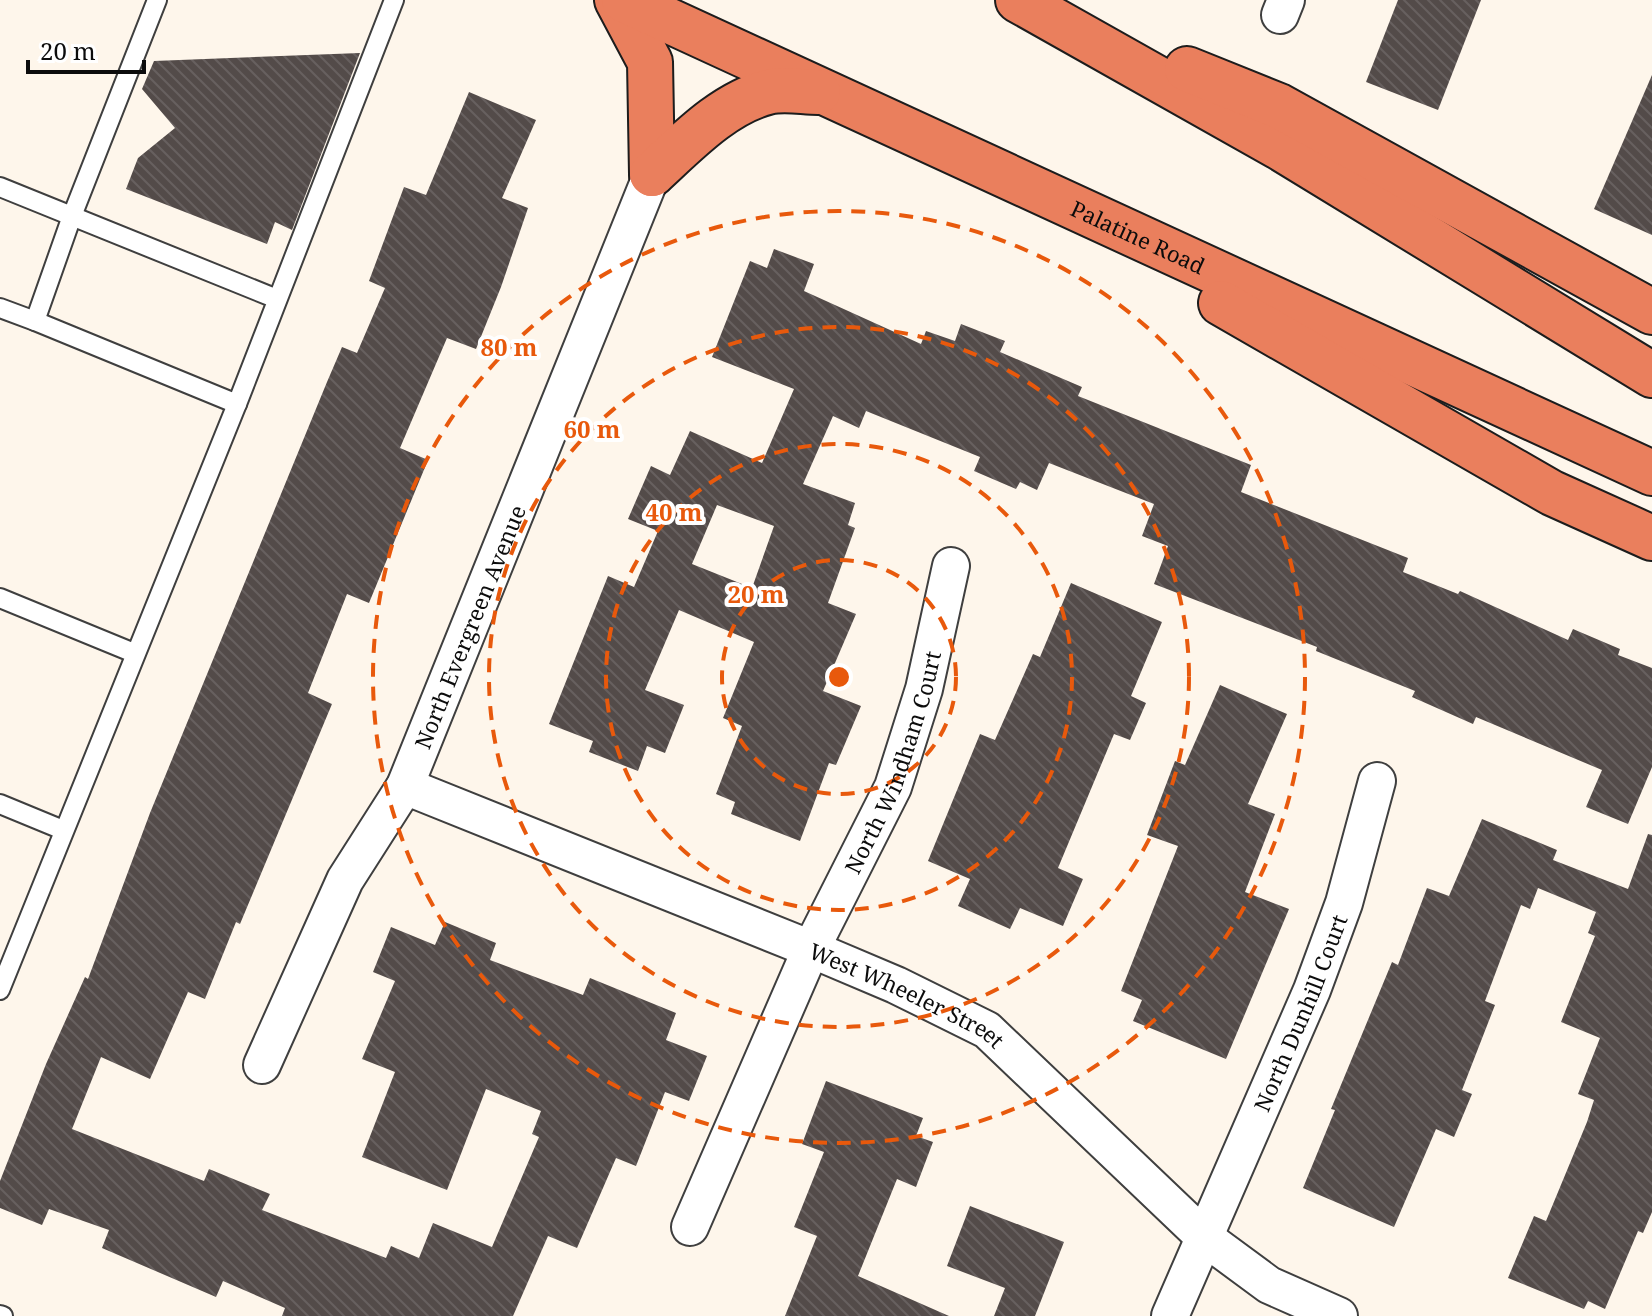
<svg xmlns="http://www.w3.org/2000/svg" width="1652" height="1316" font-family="'Noto Serif',serif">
<defs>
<pattern id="building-back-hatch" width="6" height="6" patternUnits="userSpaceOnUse" patternTransform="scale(2)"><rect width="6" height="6" fill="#534b49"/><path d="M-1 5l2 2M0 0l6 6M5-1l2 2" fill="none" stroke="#67605f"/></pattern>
</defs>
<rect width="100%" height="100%" fill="#fef6eb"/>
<g fill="url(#building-back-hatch)" fill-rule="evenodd">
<path d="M1398,0h83l-43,110 -72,-28z"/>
<path d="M360,53l-68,177 -17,-8 -8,22 -141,-55 12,-31 37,-30 -33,-39 12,-28z"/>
<path d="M1652,75v160l-58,-26z"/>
<path d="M469,92l67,28 -34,78 26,10 -27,79 -25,62 -29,-11 -47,110 28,12 -59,143 -22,-9 -39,99 24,11 -92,220 -4,-2 -31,77 -17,-7 -38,87 -49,-22 -29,72 132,52 5,-12 61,25 -8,16 124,48 5,-12 28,12 14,-35 59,24 47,-110 -7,-3 9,-23 -55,-22 -39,101 -85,-33 33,-85 -33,-13 33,-78 -22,-9 18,-45 44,18 10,-23 51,21 -6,17 93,35 7,-17 86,35 -10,27 41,16 -18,45 -24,-9 -29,74 -20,-8 -39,90 -29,-12 -35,80h-231l3,-8 -62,-27 -7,16 -114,-49 7,-18 -60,-21 -7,16 -42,-17v-27l46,-117 39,-87 3,2 62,-166 177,-431 15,-35 15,6 28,-65 -16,-7 35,-94 22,8z"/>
<path d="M774,249l40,15 -10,27 117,53 5,-13 29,10 6,-17 44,17 -5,11 82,35 -4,9 173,69 -10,27 167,66 -5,14 55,22 2,-3 108,49 5,-11 47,20 -2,6 34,13v99l-24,57 -42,-17 16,-37 -126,-53 -3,7 -61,-27 3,-6 -99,-40 1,-4 -163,-63 14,-38 -26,-10 12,-32 -105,-41 -12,27 -17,-8 -4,7 -42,-18 6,-14 -114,-46 -7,17 -26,-12 -30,68 52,19 -7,22 7,3 -27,75 28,11 -33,77 38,15 -25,59 -7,-2 -29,78 -69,-27 4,-12 -19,-8 26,-68 -19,-8 31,-76 -75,-32 -34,80 39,15 -19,48 -18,-7 -9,25 -49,-19 4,-11 -44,-17 59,-148 26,11 24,-56 -30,-12 23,-53 19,9 20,-44 72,32 32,-74 -82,-32 38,-96 17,7zM717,505l57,21 -22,62 -60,-24z"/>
<path d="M1071,583l91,39 -31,74 15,7 -16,37 -16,-6 -56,134 25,11 -20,47 -43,-18 -10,21 -52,-23 12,-27 -42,-18 52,-127 15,6 38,-86 7,3z"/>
<path d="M1220,685l67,29 -39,90 27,10 -30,78 44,17 -63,150 -93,-38 9,-21 -21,-9 57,-145 -31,-11 28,-74 10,4z"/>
<path d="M1482,819l75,31 -4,10 75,29 20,-55 4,1v377l-9,21 -5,-2 -33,78 -17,-8 -4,8 -76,-31 26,-62 12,5 41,-99 7,-22 -16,-6 22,-56 -39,-16 34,-86 -7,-3 8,-21 -58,-24 -8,21 -9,-4 -36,96 10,4 -33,85 10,4 -18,43 -18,-8 -42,98 -91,-39 32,-78 -4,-1 61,-147 6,3 29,-77 22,8z"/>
<path d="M826,1081l97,37 -7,18 17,6 -17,45 -19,-8 -39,97 91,40h-164l32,-80 -23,-9 30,-75 -22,-8z"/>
<path d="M970,1206l94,36 -29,74h-41l11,-28 -58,-22z"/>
</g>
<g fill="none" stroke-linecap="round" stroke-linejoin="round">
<g stroke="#3f3f3f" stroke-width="22">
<g id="lane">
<path d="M157,0l-85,216 -37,105 202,83 157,-404"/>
<path d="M0,187l277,112"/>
<path d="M0,308l35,13"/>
<path d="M0,598l134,55"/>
<path d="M0,804l63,26"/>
<path d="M0,990l237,-586"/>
<path d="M0,1315l3,1"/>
</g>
</g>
<g stroke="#3f3f3f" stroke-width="40">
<g id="street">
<path d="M1280,15l6,-15"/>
<path id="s1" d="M405,786l406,163 85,36 91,45 217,207 65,48 70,31"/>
<path id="s2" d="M262,1065l83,-185 60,-94 247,-612"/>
<path id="s3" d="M690,1227l121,-278 82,-162 31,-98 27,-123"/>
<path id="s4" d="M1170,1316l142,-326 32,-87 33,-122"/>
</g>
</g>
<g stroke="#1d1d1d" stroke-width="48">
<g id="highway">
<path d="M617,0l33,62 2,112"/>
<path id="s5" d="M624,0l1028,473"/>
<path d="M1018,0l261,147 373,228"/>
<path d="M1187,69l92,37 373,206"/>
<path d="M652,174c33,-30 71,-71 116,-82 15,-4 35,0 50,0"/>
<path d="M1221,303l331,190 100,45"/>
</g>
</g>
<use href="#lane" stroke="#fff" stroke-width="18"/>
<use href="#street" stroke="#fff" stroke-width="36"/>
<use href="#highway" stroke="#ea7f5d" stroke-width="44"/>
</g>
<g fill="none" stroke="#e8590c" stroke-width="4" stroke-dasharray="14 10">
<circle cx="839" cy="677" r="117"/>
<circle cx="839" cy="677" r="233"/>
<circle cx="839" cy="677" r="350"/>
<circle cx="839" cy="677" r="466"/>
</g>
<g text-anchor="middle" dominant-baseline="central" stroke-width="8" stroke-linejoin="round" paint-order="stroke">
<g font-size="22" fill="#0c0c0c" stroke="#fff">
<text stroke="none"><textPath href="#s5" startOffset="566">Palatine Road</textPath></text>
<text stroke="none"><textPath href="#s2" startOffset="486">North Evergreen Avenue</textPath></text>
<text stroke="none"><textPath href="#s3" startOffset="508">North Windham Court</textPath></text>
<text stroke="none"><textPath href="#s1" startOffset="544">West Wheeler Street</textPath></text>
<text stroke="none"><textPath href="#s4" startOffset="330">North Dunhill Court</textPath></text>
</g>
</g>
<circle cx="839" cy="677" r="12" fill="#e8590c" stroke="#fff" stroke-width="4"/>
<g font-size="24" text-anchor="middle" font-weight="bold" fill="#e8590c" stroke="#fff" stroke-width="8" stroke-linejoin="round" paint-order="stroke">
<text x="509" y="356">80 m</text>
<text x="592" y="438">60 m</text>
<text x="674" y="521">40 m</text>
<text x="756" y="603">20 m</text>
</g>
<path d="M28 60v12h116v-12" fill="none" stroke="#0c0c0c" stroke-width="4"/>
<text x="40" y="60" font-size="24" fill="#0c0c0c" stroke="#ffffff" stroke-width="6" paint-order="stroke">20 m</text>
</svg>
